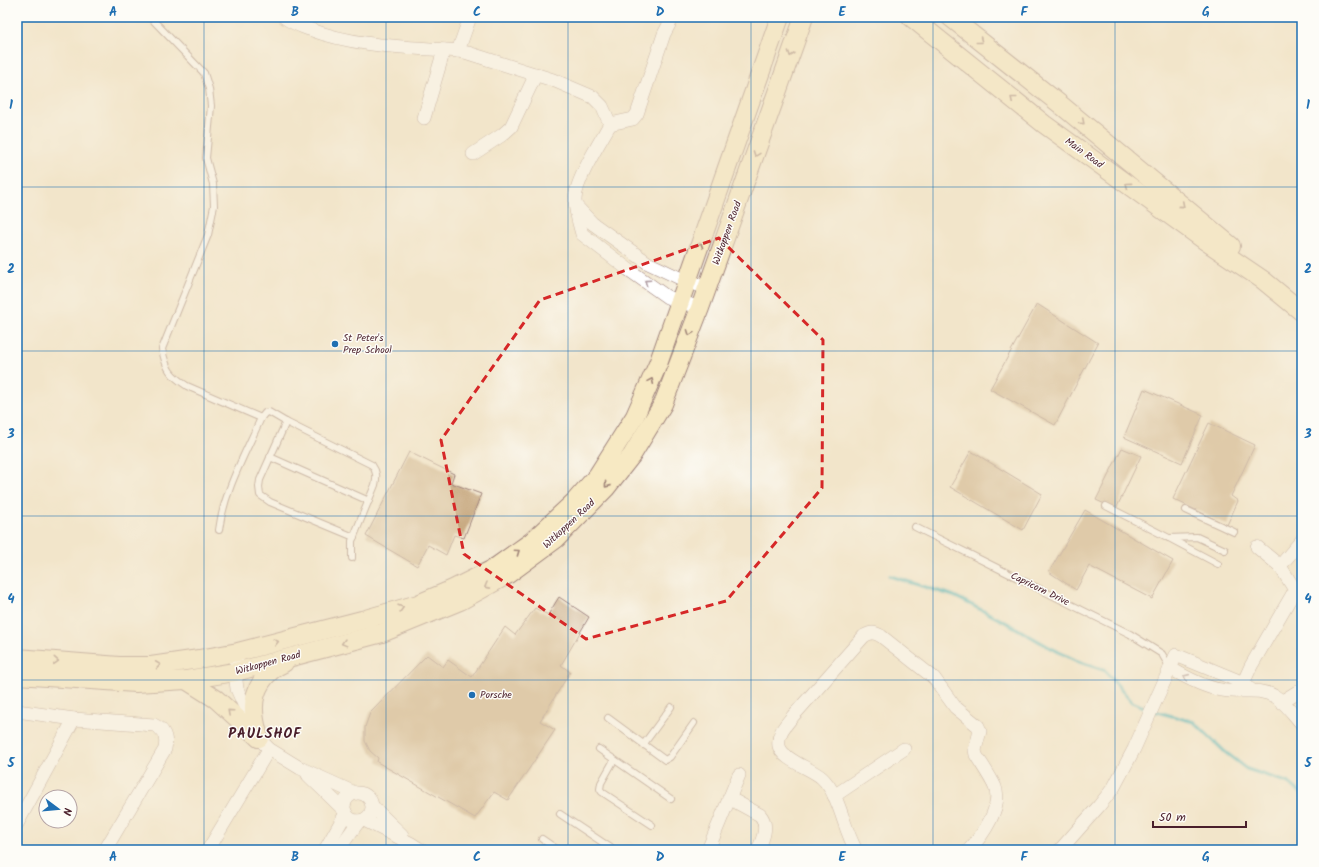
<svg xmlns="http://www.w3.org/2000/svg" width="1319" height="867" font-family="Kalam,sans-serif">
<rect width="100%" height="100%" fill="#fdfcf7"/>
<filter id="ink" filterUnits="userSpaceOnUse"><feTurbulence type="fractalNoise" baseFrequency=".025" numOctaves="2"/><feDisplacementMap in="SourceGraphic" scale="8" xChannelSelector="R" yChannelSelector="G"/><feConvolveMatrix kernelMatrix="1 2 1 2 8 2 1 2 1" color-interpolation-filters="sRGB"/></filter>
<filter id="wash" filterUnits="userSpaceOnUse"><feTurbulence type="fractalNoise" baseFrequency=".012" numOctaves="4" result="noise"/><feDisplacementMap in="SourceGraphic" scale="16" xChannelSelector="R" yChannelSelector="G"/><feGaussianBlur stdDeviation="0.9" result="paint"/><feColorMatrix in="noise" values="0 0 0 0 0 0 0 0 0 0 0 0 0 0 0 0 0 1.4 0 .05"/><feComposite in="paint" operator="in"/></filter>
<g filter="url(#wash)">
<rect width="100%" height="100%" fill="#f2e5cb"/>
<g fill="none" stroke-linecap="round" stroke-linejoin="round">
<g stroke="#40b0ba" stroke-width="3.5">
<path d="M890,576l64,20 55,28 38,22 30,15 27,9 28,32 17,7"/>
<path d="M1154,711l40,11 31,30 22,17 42,14 13,11"/>
</g>
</g>
<g id="blocks">
<g fill="#c8a980">
<path d="M1037,304l61,39 -43,82 -65,-36z"/>
<path d="M1144,389l59,26 -21,48 -58,-26z"/>
<path d="M1209,423l46,22 -24,51 7,5 -11,24 -54,-26z"/>
<path d="M1122,448l19,8 -25,53 -20,-9z"/>
<path d="M971,451l71,43 -19,36 -73,-43z"/>
<path d="M409,452l45,22 -3,9 30,11 -17,44 -10,-3 -8,20 -18,-10 -11,21 -51,-30z"/>
<path d="M1085,510l88,51 -21,38 -63,-33 -13,24 -27,-18z"/>
<path d="M559,597l30,20 -28,48 9,7 -30,49 15,9 -47,70 -14,-8 -19,26 -98,-56 1,-4 -8,-7 -5,-10v-14l5,-14 57,-58 16,12 5,-7 24,17 33,-50 10,8 20,-27 13,7z"/>
</g>
</g>
</g>
<g filter="url(#ink)">
<use href="#blocks" fill-opacity="0" stroke="#9e827b" stroke-width="1"/>
<g fill="none" stroke-linecap="round" stroke-linejoin="round">
<g stroke="#9e827b" stroke-width="8">
<g id="lane">
<path d="M150,17l54,56 5,16 2,17 -5,52 7,26 1,22 -6,29 -46,114c4,20 8,26 25,37l74,32"/>
<path d="M286,422l-26,58 -1,7 1,8 10,7 84,35"/>
<path d="M270,457l99,44"/>
<path d="M1106,506l63,32 49,26"/>
<path d="M1186,510l48,22"/>
<path d="M915,527l215,107 32,20 8,14"/>
<path d="M219,530c5,-39 26,-76 42,-112l4,-5 4,-1 17,10 86,43c5,7 5,12 3,20l-23,56v17"/>
<path d="M1169,538l28,-1 28,13"/>
<path d="M608,718l57,42 5,-3 24,-34"/>
<path d="M643,745l28,-38"/>
<path d="M599,749l72,50"/>
<path d="M614,760l-13,23 -1,6 2,3 50,33"/>
<path d="M560,814l54,36"/>
<path d="M542,839l16,11"/>
</g>
</g>
<g stroke="#9e827b" stroke-width="14">
<g id="street">
<path d="M284,17c8,6 16,9 25,12 47,18 99,18 149,22l10,2 85,27 40,17 9,9 8,18c-10,18 -35,57 -35,76 0,11 4,23 7,34l47,36 38,27 33,11"/>
<path d="M458,51l12,-34"/>
<path d="M424,118l20,-68"/>
<path d="M610,124l23,-5 4,-5 27,-80 9,-17"/>
<path d="M473,154l29,-19 9,-8 25,-53"/>
<path d="M576,206l16,17 56,40 40,19 19,6"/>
<path d="M1257,547l23,19 22,-26"/>
<path d="M1280,566l15,24 7,7"/>
<path d="M238,652l-3,20 2,17 22,49 10,11 31,19 55,25"/>
<path d="M1170,668c15,9 33,19 51,22 19,4 36,-4 55,7 10,6 18,18 26,27"/>
<path d="M1240,690l11,-24 44,-76"/>
<path d="M1281,702l21,-13"/>
<path d="M17,711l57,8 80,6c11,5 13,13 11,24l-60,101"/>
<path d="M308,775l36,35"/>
<circle cx="358" cy="807" r="14"/>
<path d="M834,796l70,-47"/>
<path d="M729,798l31,17c9,10 3,24 -2,35"/>
<path d="M373,807l29,28"/>
<path d="M364,820l46,23 11,7"/>
<path d="M17,824l57,-105"/>
<path d="M710,845l29,-70"/>
<path d="M208,850l61,-101"/>
<path d="M325,850l21,-37"/>
<path d="M338,850l21,-29"/>
<path d="M856,850c-13,-22 -16,-55 -34,-72 -11,-10 -40,-18 -43,-32 -2,-13 7,-21 14,-30l71,-80c7,-4 10,-4 17,0l53,42 21,29 23,19 2,5 -5,19 1,5c6,10 14,21 19,32 8,20 -13,49 -26,63"/>
<path d="M1060,850l39,-44 15,-19 20,-38 42,-94 58,24 9,4 8,7"/>
</g>
</g>
<g stroke="#9e827b" stroke-width="20">
<g id="secondary">
<path d="M911,17l133,107 160,116 59,40 39,32"/>
<path d="M950,17l111,88 170,141"/>
<path d="M17,658l102,8h32l48,-7 39,-7 124,-32 56,-16 35,-15 40,-20 38,-27 44,-41 22,-25 38,-60 23,-52 122,-347"/>
<path d="M17,675l119,8 50,-3 49,-8 147,-39 78,-32 47,-26 49,-36 50,-51 26,-33 31,-51 37,-96 104,-291"/>
<path d="M186,680l30,19 43,39"/>
<path d="M259,738c-2,-9 -5,-18 -5,-28 -1,-20 11,-39 30,-47"/>
</g>
</g>
<use href="#lane" stroke="#fff" stroke-width="6"/>
<use href="#street" stroke="#fff" stroke-width="13"/>
<use href="#secondary" stroke="#f7e9c3" stroke-width="18"/>
</g>
<defs><path id="oneway-chevron" d="M-2-3.5L2.5 0L-2 3.5" fill="none" stroke-width="1.6" stroke-linecap="round" stroke-linejoin="round"/></defs>
<g stroke="#a08477">
<use href="#oneway-chevron" transform="translate(980 41) rotate(38)"/>
<use href="#oneway-chevron" transform="translate(791 54) rotate(109)"/>
<use href="#oneway-chevron" transform="translate(1013 99) rotate(-141)"/>
<use href="#oneway-chevron" transform="translate(1082 122) rotate(40)"/>
<use href="#oneway-chevron" transform="translate(756 154) rotate(110)"/>
<use href="#oneway-chevron" transform="translate(1128 185) rotate(-144)"/>
<use href="#oneway-chevron" transform="translate(1182 205) rotate(40)"/>
<use href="#oneway-chevron" transform="translate(700 245) rotate(-71)"/>
<use href="#oneway-chevron" transform="translate(690 333) rotate(111)"/>
<use href="#oneway-chevron" transform="translate(651 381) rotate(-66)"/>
<use href="#oneway-chevron" transform="translate(607 485) rotate(129)"/>
<use href="#oneway-chevron" transform="translate(517 552) rotate(-35)"/>
<use href="#oneway-chevron" transform="translate(487 586) rotate(151)"/>
<use href="#oneway-chevron" transform="translate(401 608) rotate(-16)"/>
<use href="#oneway-chevron" transform="translate(276 642) rotate(-14)"/>
<use href="#oneway-chevron" transform="translate(344 643) rotate(165)"/>
<use href="#oneway-chevron" transform="translate(56 661) rotate(4)"/>
<use href="#oneway-chevron" transform="translate(158 665) rotate(-8)"/>
<use href="#oneway-chevron" transform="translate(230 712) rotate(-138)"/>
</g>
<g stroke="#ae9aa0">
<use href="#oneway-chevron" transform="translate(647 282) rotate(-146)"/>
<use href="#oneway-chevron" transform="translate(1186 677) rotate(-156)"/>
</g>
</g>
<path d="M0 0H1319V867H0ZM719,238l104,102 -1,148 -96,113 -140,38 -122,-85 -23,-114 99,-140z" fill="#f2e5cb" fill-opacity=".55" fill-rule="evenodd"/>
<path fill="none" stroke="#d62828" stroke-width="3" stroke-dasharray="8 5" stroke-linejoin="round" d="M719,238l104,102 -1,148 -96,113 -140,38 -122,-85 -23,-114 99,-140z"/>
<path fill="none" stroke="#1f6fb2" stroke-width="1" stroke-opacity="0.55" d="M204,17v833M386,17v833M568,17v833M751,17v833M933,17v833M1115,17v833M17,187h1285M17,351h1285M17,516h1285M17,680h1285"/>
<g fill="#1f6fb2" stroke="#fdfcf7" stroke-width="1.5">
<circle cx="335" cy="344" r="4"/>
<circle cx="472" cy="695" r="4"/>
</g>
<g text-anchor="middle" dominant-baseline="central" stroke-width="3" stroke-linejoin="round" paint-order="stroke">
<g font-size="10" fill="#4a1f2b" stroke="#fdfcf7">
<text transform="translate(1084 153) rotate(36)">Main Road</text>
<text transform="translate(727 233) rotate(-70)">Witkoppen Road</text>
<text transform="translate(569 524) rotate(-43)">Witkoppen Road</text>
<text transform="translate(1040 589) rotate(26)">Capricorn Drive</text>
<text transform="translate(268 663) rotate(-15)">Witkoppen Road</text>
</g>
<g font-size="10" fill="#4a1f2b" stroke="#fdfcf7" text-anchor="start">
<text x="343" y="338">St Peter's<tspan x="343" dy="12">Prep School</tspan></text>
<text x="480" y="695">Porsche</text>
</g>
<g font-size="14" font-weight="bold" letter-spacing="1" fill="#4a1f2b" stroke="#fdfcf7">
<text x="265" y="734">PAULSHOF</text>
</g>
</g>
<rect width="1319" height="867" fill="none" stroke="#fdfcf7" stroke-width="44"/>
<g transform="translate(58 809) rotate(106)"><circle r="19" fill="#fdfcf7" stroke="#b5a4a5"/>
<path d="M0-3L7 15L0 10L-7 15Z" fill="#1f6fb2"/>
<text y="-6" font-size="11" font-weight="bold" text-anchor="middle" fill="#4a1f2b">N</text>
</g>
<path d="M1153 821v6h93v-6" fill="none" stroke="#4a1f2b" stroke-width="2"/>
<text x="1159" y="821" font-size="12" fill="#4a1f2b" stroke="#fdfcf7" stroke-width="3" paint-order="stroke">50 m</text>
<rect x="22" y="22" width="1275" height="823" fill="none" stroke="#1f6fb2" stroke-width="1.5"/>
<g font-size="13" text-anchor="middle" font-weight="bold" fill="#1f6fb2">
<text x="113" y="16">A</text>
<text x="295" y="16">B</text>
<text x="477" y="16">C</text>
<text x="660" y="16">D</text>
<text x="842" y="16">E</text>
<text x="1024" y="16">F</text>
<text x="1206" y="16">G</text>
<text x="11" y="109">1</text>
<text x="1308" y="109">1</text>
<text x="11" y="273">2</text>
<text x="1308" y="273">2</text>
<text x="11" y="438">3</text>
<text x="1308" y="438">3</text>
<text x="11" y="603">4</text>
<text x="1308" y="603">4</text>
<text x="11" y="767">5</text>
<text x="1308" y="767">5</text>
<text x="113" y="861">A</text>
<text x="295" y="861">B</text>
<text x="477" y="861">C</text>
<text x="660" y="861">D</text>
<text x="842" y="861">E</text>
<text x="1024" y="861">F</text>
<text x="1206" y="861">G</text>
</g>
</svg>
